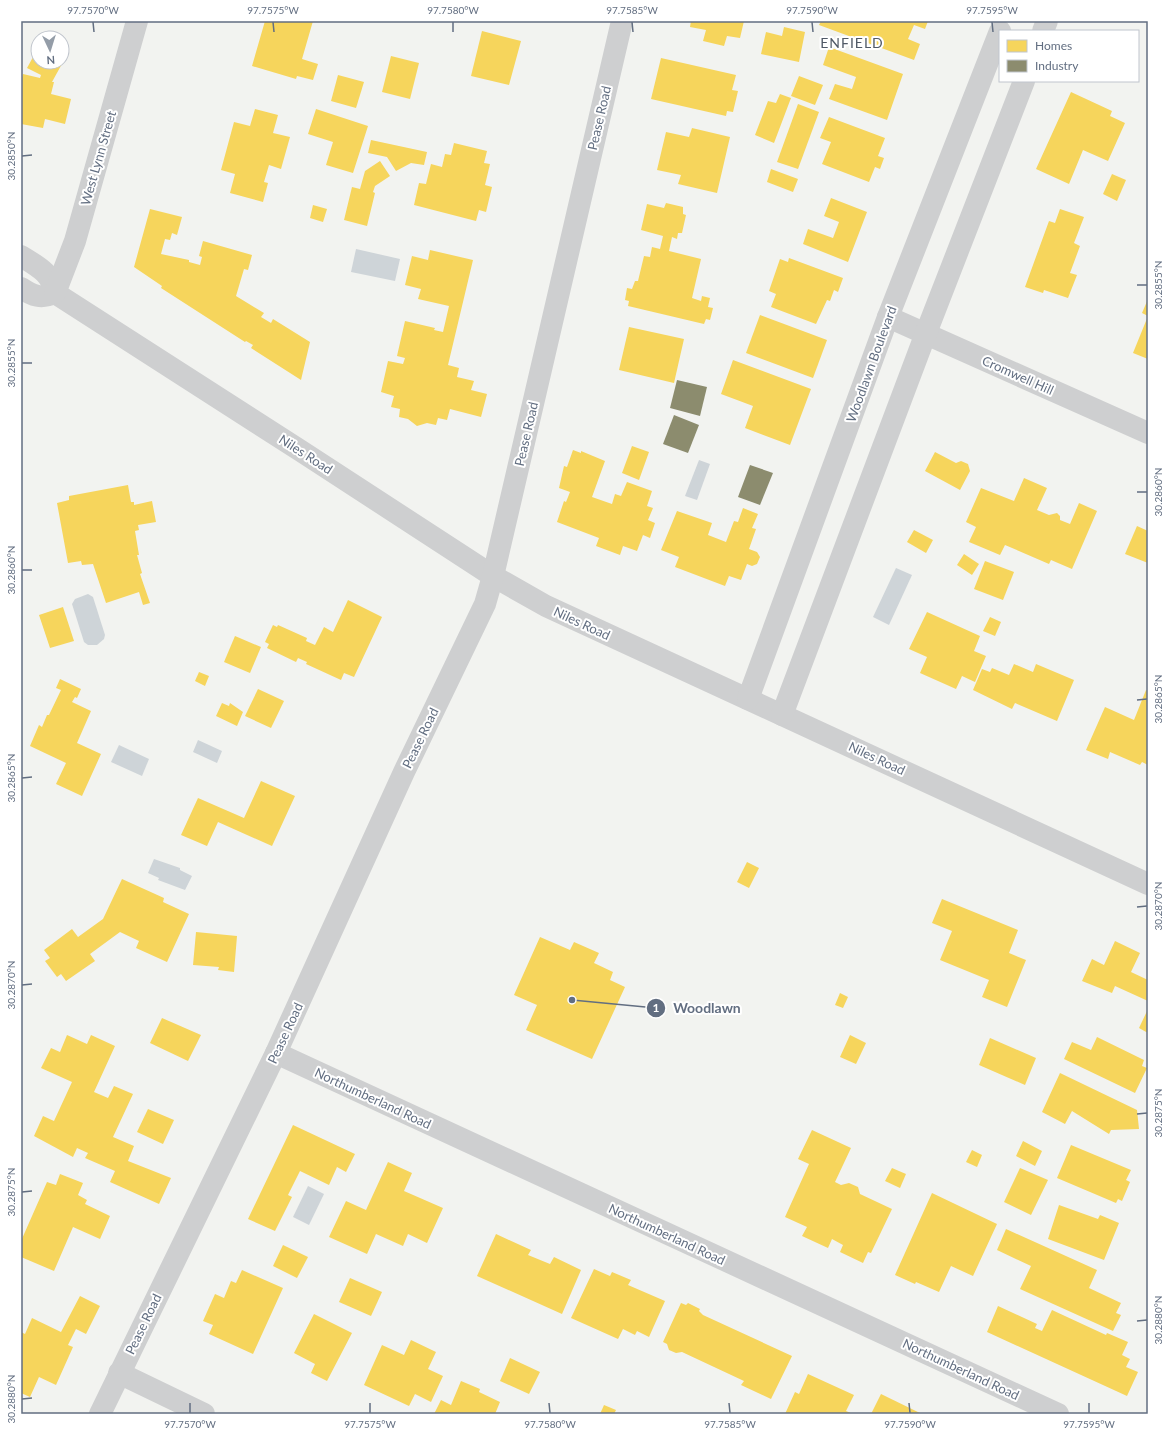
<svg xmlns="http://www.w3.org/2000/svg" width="1169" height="1435" font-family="Lato,sans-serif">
<rect width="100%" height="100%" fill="#f2f3f0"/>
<g fill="#ced4d8">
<path d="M356,249l44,10 -5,22 -44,-9z"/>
<path d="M699,460l11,4 -13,36 -12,-4z"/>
<path d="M896,568l16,7 -23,50 -16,-8z"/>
<path d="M88,594l5,3 12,38 -1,4 -7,6h-9l-4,-3 -12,-38 3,-5z"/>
<path d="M198,740l24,11 -5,12 -24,-11z"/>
<path d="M119,745l30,14 -7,17 -31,-14z"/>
<path d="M154,859l26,9v2l12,6 -7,14 -27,-10 1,-2 -11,-5z"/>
<path d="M308,1186l16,8 -15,31 -16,-8z"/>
</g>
<g fill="#f6d55c">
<path d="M265,21h48l-11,38 16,5 -5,16 -16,-4 -1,3 -44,-13z"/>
<path d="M691,21h53l-4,17 -13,-2 -3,10 -21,-5 3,-11 -16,-3z"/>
<path d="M821,21h107l-3,8 -11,-4 -6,14 12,5 -6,16 -95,-35z"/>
<path d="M784,27l21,5 -6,30 -38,-8 5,-22 16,4z"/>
<path d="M482,31l39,10 -12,44 -38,-9z"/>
<path d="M829,47l74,27 -16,46 -58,-21 6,-15 17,5 4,-12 -33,-12z"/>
<path d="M38,48v14h25l-11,20h2l-3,12 20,5 -6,25 -20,-5 -2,9 -22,-4v-43l2,-7 17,4 1,-3 -14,-7z"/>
<path d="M391,56l28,7 -9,36 -28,-7z"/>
<path d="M661,58l75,17 -4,15 6,1 -5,21 -6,-1 -1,5 -75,-17z"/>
<path d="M338,75l26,7 -8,26 -25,-7z"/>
<path d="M799,76l24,9 -8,20 -24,-9z"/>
<path d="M1071,92l41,19 -2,5 15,7 -17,38 -25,-11 -14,34 -33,-15z"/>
<path d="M780,94l11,4 -17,45 -19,-8 13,-34 8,2z"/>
<path d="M798,104l21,8 -21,57 -21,-7z"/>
<path d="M255,109l23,6 -5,18 17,4 -9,32 -12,-4 -5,17 4,1 -5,19 -33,-9 5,-19 -14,-4 13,-48 16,4z"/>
<path d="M316,109l52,17 -15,47 -27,-8 7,-23 -25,-8z"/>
<path d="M829,117l56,21 -7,18 6,2 -4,11 -5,-2 -6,15 -47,-18 9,-22 -11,-4z"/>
<path d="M692,128l38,9 -13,56 -39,-9 3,-9 -24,-5 9,-38 23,5z"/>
<path d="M371,140l56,12 -3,13 -13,-2 -15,8 -9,-14 -19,-4z"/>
<path d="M454,143l33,8 -3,12 6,1 -5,21 7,2 -6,25 -7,-2 -3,11 -62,-16 5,-22 7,1 5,-20 11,3 3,-13 6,1z"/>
<path d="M380,161l10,15 -15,10 -2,6 2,1 -8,33 -23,-6 8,-33 8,2 5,-18z"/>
<path d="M771,169l27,10 -5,13 -26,-10z"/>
<path d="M1112,174l14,6 -9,21 -14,-7z"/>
<path d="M831,198l36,14 -19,50 -45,-18 5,-15 25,9 6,-16 -15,-6z"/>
<path d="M666,203l17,4v7l3,1 -4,18h-4l-1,6 -5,-2 -3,14 32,8 -9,39 9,3 1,-5 8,2 -2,9 5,1 -3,12 -4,-1 -2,5 -76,-18 1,-5 -4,-1 2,-12 5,1 3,-8h3l6,-25 6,1 2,-10 8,2 3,-13 -22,-6 6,-26 17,4z"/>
<path d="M313,205l14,4 -4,13 -13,-4z"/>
<path d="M150,209l32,8 -5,18 -5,-2 -2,7 -5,-1 -4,15 28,6v2l11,3 2,-8 -3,-1 4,-15 49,14 -4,15 -4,-1 -8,27 28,17 -3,4 10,6 2,-4 37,23 -9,38 -50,-32 2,-3 -7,-4 -1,1 -84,-54 1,-2 -28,-19z"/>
<path d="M1060,209l24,8 -10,26 6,3 -10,27 7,2 -9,23 -24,-8 -1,3 -18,-6 24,-66 6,2z"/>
<path d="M430,250l43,10 -25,105 11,3 -2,9 17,4 -3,9 16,4 -6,23 -31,-8 -3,11 -9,-2 -2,7 -9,-2 -10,3 -9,-7 -9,-2 1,-8 -9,-2 3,-11 -13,-4 7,-31 15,3 2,-6 -8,-2 8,-35 30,7 -1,2 9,2 6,-26 -31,-7 3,-10 -16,-4 7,-29 16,4z"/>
<path d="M789,258l54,20 -5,14 -4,-2 -4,11 -3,-1 -11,24 -45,-17 5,-13 -7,-3 11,-32 8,3z"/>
<path d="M1148,299v17l-6,-3z"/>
<path d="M760,315l67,25 -14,38 -67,-25z"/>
<path d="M1148,316v43l-15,-6z"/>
<path d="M629,327l55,12 -10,44 -55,-13z"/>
<path d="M733,360l78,29 -21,56 -45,-17 8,-22 -32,-12z"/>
<path d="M632,446l17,6 -10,28 -17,-7z"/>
<path d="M573,450l8,3v-2l24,10 -13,36 20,7 3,-10 6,2 6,-14 25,9 -5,15 6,2 -5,12 7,3 -5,15 -7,-3 -6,16 -14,-5 -3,9 -24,-9 3,-8 -42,-16 7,-21 2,1 4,-10 -11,-4 5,-22 3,1z"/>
<path d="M935,452l21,11 5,-2 7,3 2,7 -10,19 -35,-19z"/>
<path d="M1024,478l23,10 -10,22 12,5 8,-2 3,3v4l10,4 9,-21 18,8 -25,58 -21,-9 -2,4 -44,-19 -5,10 -31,-13 7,-15 -10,-5 15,-34 33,13z"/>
<path d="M128,485l3,17h3v3l18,-4 4,21 -18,3 1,5 -4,1 4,24h-2l5,18 -2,1 10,29 -7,2 -4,-13 -33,11 -13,-39 -11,1 -1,-4 -13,2 -11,-60 12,-3v-4z"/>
<path d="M743,508l15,6 -6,14 4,1 -7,20 8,3 3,5 -3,7 -5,2 -5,-2 -6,16 -12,-4 -4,10 -50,-19 4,-10 -18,-7 16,-39 35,12 -4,12 18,7 8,-21 4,1z"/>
<path d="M1137,526l11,5v32l-23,-9z"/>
<path d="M914,530l19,10 -7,13 -19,-11z"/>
<path d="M964,554l15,10 -7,11 -15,-10z"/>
<path d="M985,561l29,11 -11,28 -29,-11z"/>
<path d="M348,600l34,17 -28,60 -10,-4 -3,7 -35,-16 1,-2 -9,-4 -2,4 -29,-14 2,-4 -4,-2 8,-17 4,2 1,-2 29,13 -1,3 9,4 9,-18 9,5z"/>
<path d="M63,607l11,34 -24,7 -11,-33z"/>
<path d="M927,612l53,24 -6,15 12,5 -11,26 -13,-6 -6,13 -36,-16 7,-16 -18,-8z"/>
<path d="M990,617l11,5 -6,14 -12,-5z"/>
<path d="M235,636l26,11 -11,26 -26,-11z"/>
<path d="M1014,664l19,8 3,-8 38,16 -17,41 -42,-18 -3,6 -39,-19 9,-21 8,3 2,-4 17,7z"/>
<path d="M199,672l10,4 -4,10 -10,-5z"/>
<path d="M60,679l21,10 -4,9 -2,-1 -3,5 19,9 -14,32 24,11 -19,42 -26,-12 10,-21 -36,-17 9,-21 3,2 5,-12h2l12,-25 -5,-2z"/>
<path d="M258,689l26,12 -13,27 -26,-12z"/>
<path d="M1146,690l2,1v74l-6,-3 -2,3 -30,-13 -2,7 -22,-9 19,-43 29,13z"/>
<path d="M222,703l7,3 1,-3 13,9 -6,14 -21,-10z"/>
<path d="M261,781l34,15 -23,50 -54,-24 -11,24 -26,-11 17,-37 46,20z"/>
<path d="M747,862l12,6 -10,20 -12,-6z"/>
<path d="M122,879l42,19 -1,4 26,12 -22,48 -31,-14 3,-7 -19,-9 -30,22 5,7 -29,20 -5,-7 -4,3 -12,-16 5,-3 -6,-8 28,-21 6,8 25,-18z"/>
<path d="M942,899l76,31 -9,23 17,7 -19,47 -25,-10 7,-17 -49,-20 12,-29 -20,-8z"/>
<path d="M196,932l41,4 -3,36 -16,-2 1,-3 -26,-2z"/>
<path d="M540,937l30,13 4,-8 25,11 -5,10 19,9 -3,8 15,7 -33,72 -66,-29 11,-25 -23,-10z"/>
<path d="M1115,941l25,12 -9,19 17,8v21l-33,-15 -3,7 -30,-12 10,-22 12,6z"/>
<path d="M840,993l8,4 -5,11 -8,-3z"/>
<path d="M1148,1009v24l-9,-5z"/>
<path d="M162,1018l39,17 -13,26 -38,-18z"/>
<path d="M67,1035l20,9 4,-9 24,11 -21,46 14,6 6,-12 19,8 -20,43 21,9 -6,15 43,17 -12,26 -49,-22 5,-11 -30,-13 3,-5 -11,-5 -4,9 -39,-21 9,-20 11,5 18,-39 -31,-14 10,-20 9,4z"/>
<path d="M850,1035l16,8 -10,21 -16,-7z"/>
<path d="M1097,1037l47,23 -2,6 5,2 -12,25 -71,-34 8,-17 19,8z"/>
<path d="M990,1038l46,20 -11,27 -46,-20z"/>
<path d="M1060,1073l77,37 2,19 -28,1 -2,4 -37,-23 -7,13 -23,-12z"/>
<path d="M148,1109l26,11 -11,24 -26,-12z"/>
<path d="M293,1125l62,29 -9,18 -9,-5 -8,18 -29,-14 -12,24 4,2 -17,34 -27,-12z"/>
<path d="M812,1130l39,18 -16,34 6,3 8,-2 9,4 2,7 32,15 -21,44 -3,-1 -5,11 -23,-11 3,-7 -11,-6 -4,9 -26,-12 5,-9 -22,-10 24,-53 -11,-5z"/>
<path d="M1023,1141l19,10 -7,15 -19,-10z"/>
<path d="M1071,1145l60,25 -5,10 4,2 -8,19 -4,-2 -2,4 -59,-25z"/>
<path d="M972,1150l10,5 -5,12 -11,-5z"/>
<path d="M388,1162l24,11 -8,18 39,17 -16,35 -19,-9 -5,12 -27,-12 -9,20 -38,-17 17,-36 20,9z"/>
<path d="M892,1168l14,6 -6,14 -15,-7z"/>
<path d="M1020,1168l28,12 -17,35 -27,-13z"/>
<path d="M60,1174l23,9 -5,12 9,5 -2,4 25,12 -10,23 -27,-12 -19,44 -33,-14v-16l26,-59 9,3z"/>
<path d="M932,1193l65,31 -24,52 -22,-10 -12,26 -23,-10 -1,2 -20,-9z"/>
<path d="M1059,1205l39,14 2,-4 19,8 -15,37 -56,-21z"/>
<path d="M1006,1229l91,41 -8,18 32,15 -5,10 5,2 -8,16 -93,-42 11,-23 -34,-16z"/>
<path d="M496,1234l35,16 -3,5 22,9 4,-7 27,13 -19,44 -85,-38z"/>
<path d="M283,1245l25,12 -11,21 -24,-12z"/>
<path d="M594,1269l16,7 2,-4 19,8 -3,5 37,16 -16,36 -12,-6 -2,4 -12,-6 -5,10 -47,-21z"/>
<path d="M242,1270l41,18 -30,66 -44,-20 4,-9 -10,-4 12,-27 9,4 7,-17 5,2z"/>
<path d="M350,1278l32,14 -11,24 -32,-14z"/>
<path d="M80,1296l20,10 -14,28 -10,-5 -8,16 5,2 -17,38 -17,-8 -9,20 -9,-4v-61l4,2 7,-16 29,14z"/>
<path d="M681,1303l5,2 2,-2 12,6 -1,2 4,4 89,41 -21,43 -30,-14 3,-4 -62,-29 -6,1 -7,-3 -2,-6 -4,-2z"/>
<path d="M998,1306l39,18 -2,4 7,3 10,-21 54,25 1,-2 21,9 -6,13 8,4 -4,8 12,5 -11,24 -140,-64z"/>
<path d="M314,1314l38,19 -25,48 -16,-8 4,-9 -21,-11z"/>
<path d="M411,1340l25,12 -8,17 15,7 -12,26 -16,-8 -6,12 -45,-21 18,-40 22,10z"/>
<path d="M510,1358l30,14 -11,22 -29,-13z"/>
<path d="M808,1374l46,21 -8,16 7,3h-68l10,-22 4,2z"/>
<path d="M461,1381l19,8 -1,3 21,10 -5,12h-61l7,-14 10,5z"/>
<path d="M881,1394l41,20h-51z"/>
<path d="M604,1405l12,5 -2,4h-14z"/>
</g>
<g fill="#8c8c6e">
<path d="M677,380l30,7 -7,29 -30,-8z"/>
<path d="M674,415l25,10 -11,28 -25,-9z"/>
<path d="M750,465l23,8 -13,32 -22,-8z"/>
</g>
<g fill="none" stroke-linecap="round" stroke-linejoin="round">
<g stroke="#cecfd0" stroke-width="22">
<path d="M1043,31l4,-10"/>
<path d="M21,256c16,10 31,17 34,37l246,158 192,125 53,30 602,278"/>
<path d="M21,288c12,8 20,11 34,5"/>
<path d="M55,293l20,-52 62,-220"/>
<path d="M888,317l260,116"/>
<path d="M748,699l140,-382 112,-286"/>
<path d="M782,715l144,-382 98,-252"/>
<path d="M276,1053l782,361"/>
<path d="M119,1373l85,41"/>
<path d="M100,1414l176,-361 128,-281 81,-168 8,-28 129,-555"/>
</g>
</g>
<path fill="none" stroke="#626e81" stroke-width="1.5" d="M93,22l1,10M273,22l1,10M453,22v10M632,22l1,10M812,22l1,10M992,22l1,10M22,156l10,-1M1137,285h10M22,363h10M1137,492h10M22,570h10M1137,700l10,-1M22,778l10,-1M1137,907l10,-1M22,985l10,-1M1137,1114l10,-1M22,1192l10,-1M1137,1321l10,-1M22,1399l10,-1M190,1403v10M370,1403v10M549,1403l1,10M729,1403l1,10M909,1403l1,10M1089,1403v10"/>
<g text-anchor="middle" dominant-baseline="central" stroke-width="4" stroke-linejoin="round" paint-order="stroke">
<g font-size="13" fill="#626e81" stroke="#fff">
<text transform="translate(599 118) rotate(-77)">Pease Road</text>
<text transform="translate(98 158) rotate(-74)">West Lynn Street</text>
<text transform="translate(871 364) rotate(-70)">Woodlawn Boulevard</text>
<text transform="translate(1018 375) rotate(24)">Cromwell Hill</text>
<text transform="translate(526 434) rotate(-77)">Pease Road</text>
<text transform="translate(306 454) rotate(33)">Niles Road</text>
<text transform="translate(582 623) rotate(25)">Niles Road</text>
<text transform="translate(420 738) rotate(-64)">Pease Road</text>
<text transform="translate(877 758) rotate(25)">Niles Road</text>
<text transform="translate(285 1033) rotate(-65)">Pease Road</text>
<text transform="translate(373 1098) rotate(25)">Northumberland Road</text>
<text transform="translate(667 1234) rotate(25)">Northumberland Road</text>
<text transform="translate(143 1324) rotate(-64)">Pease Road</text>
<text transform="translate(961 1369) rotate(25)">Northumberland Road</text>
</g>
<g font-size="14" letter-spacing="1" fill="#505966" stroke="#fff">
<text x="852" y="42">ENFIELD</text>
</g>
</g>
<path fill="none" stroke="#626e81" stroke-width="1.5" d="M572 1000L656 1008"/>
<g fill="#626e81" stroke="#fff" stroke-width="1.5">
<circle cx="572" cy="1000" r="4"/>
<circle cx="656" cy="1008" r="10"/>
</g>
<g font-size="12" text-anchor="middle" font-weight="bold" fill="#fff">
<text x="656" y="1012">1</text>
</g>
<g font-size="14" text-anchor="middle" font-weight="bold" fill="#626e81" stroke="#fff" stroke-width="4" stroke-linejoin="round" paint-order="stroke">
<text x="707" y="1013">Woodlawn</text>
</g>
<rect width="1169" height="1435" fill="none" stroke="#ffffff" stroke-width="44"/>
<rect x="999" y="30" width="140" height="52" fill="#ffffff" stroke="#c0c5cd"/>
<rect x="1007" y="40" width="20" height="12" fill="#f6d55c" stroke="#c0c5cd"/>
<text x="1035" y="50" font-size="12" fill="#626e81">Homes</text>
<rect x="1007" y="60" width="20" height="12" fill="#8c8c6e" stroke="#c0c5cd"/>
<text x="1035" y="70" font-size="12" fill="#626e81">Industry</text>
<g transform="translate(50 50) rotate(176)"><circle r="19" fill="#ffffff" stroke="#c0c5cd"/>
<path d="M0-3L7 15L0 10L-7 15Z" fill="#949da8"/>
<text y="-6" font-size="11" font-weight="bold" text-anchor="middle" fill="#626e81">N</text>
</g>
<rect x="22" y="22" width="1125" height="1391" fill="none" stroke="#626e81" stroke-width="1.5"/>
<g font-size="10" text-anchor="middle" fill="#626e81">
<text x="93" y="14">97.7570°W</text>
<text x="273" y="14">97.7575°W</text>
<text x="453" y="14">97.7580°W</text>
<text x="632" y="14">97.7585°W</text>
<text x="812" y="14">97.7590°W</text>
<text x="992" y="14">97.7595°W</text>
<text transform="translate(11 156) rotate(-90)" y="4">30.2850°N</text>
<text transform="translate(1158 285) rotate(-90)" y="4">30.2855°N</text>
<text transform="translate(11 363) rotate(-90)" y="4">30.2855°N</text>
<text transform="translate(1158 492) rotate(-90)" y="4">30.2860°N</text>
<text transform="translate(11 570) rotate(-90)" y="4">30.2860°N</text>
<text transform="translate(1158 699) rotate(-90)" y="4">30.2865°N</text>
<text transform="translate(11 778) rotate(-90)" y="4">30.2865°N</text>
<text transform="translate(1158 906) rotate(-90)" y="4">30.2870°N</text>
<text transform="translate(11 985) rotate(-90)" y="4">30.2870°N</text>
<text transform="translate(1158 1113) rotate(-90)" y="4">30.2875°N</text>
<text transform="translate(11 1192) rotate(-90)" y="4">30.2875°N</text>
<text transform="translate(1158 1320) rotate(-90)" y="4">30.2880°N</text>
<text transform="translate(11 1399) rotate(-90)" y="4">30.2880°N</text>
<text x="190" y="1428">97.7570°W</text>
<text x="370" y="1428">97.7575°W</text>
<text x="550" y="1428">97.7580°W</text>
<text x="730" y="1428">97.7585°W</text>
<text x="910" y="1428">97.7590°W</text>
<text x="1089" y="1428">97.7595°W</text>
</g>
</svg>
